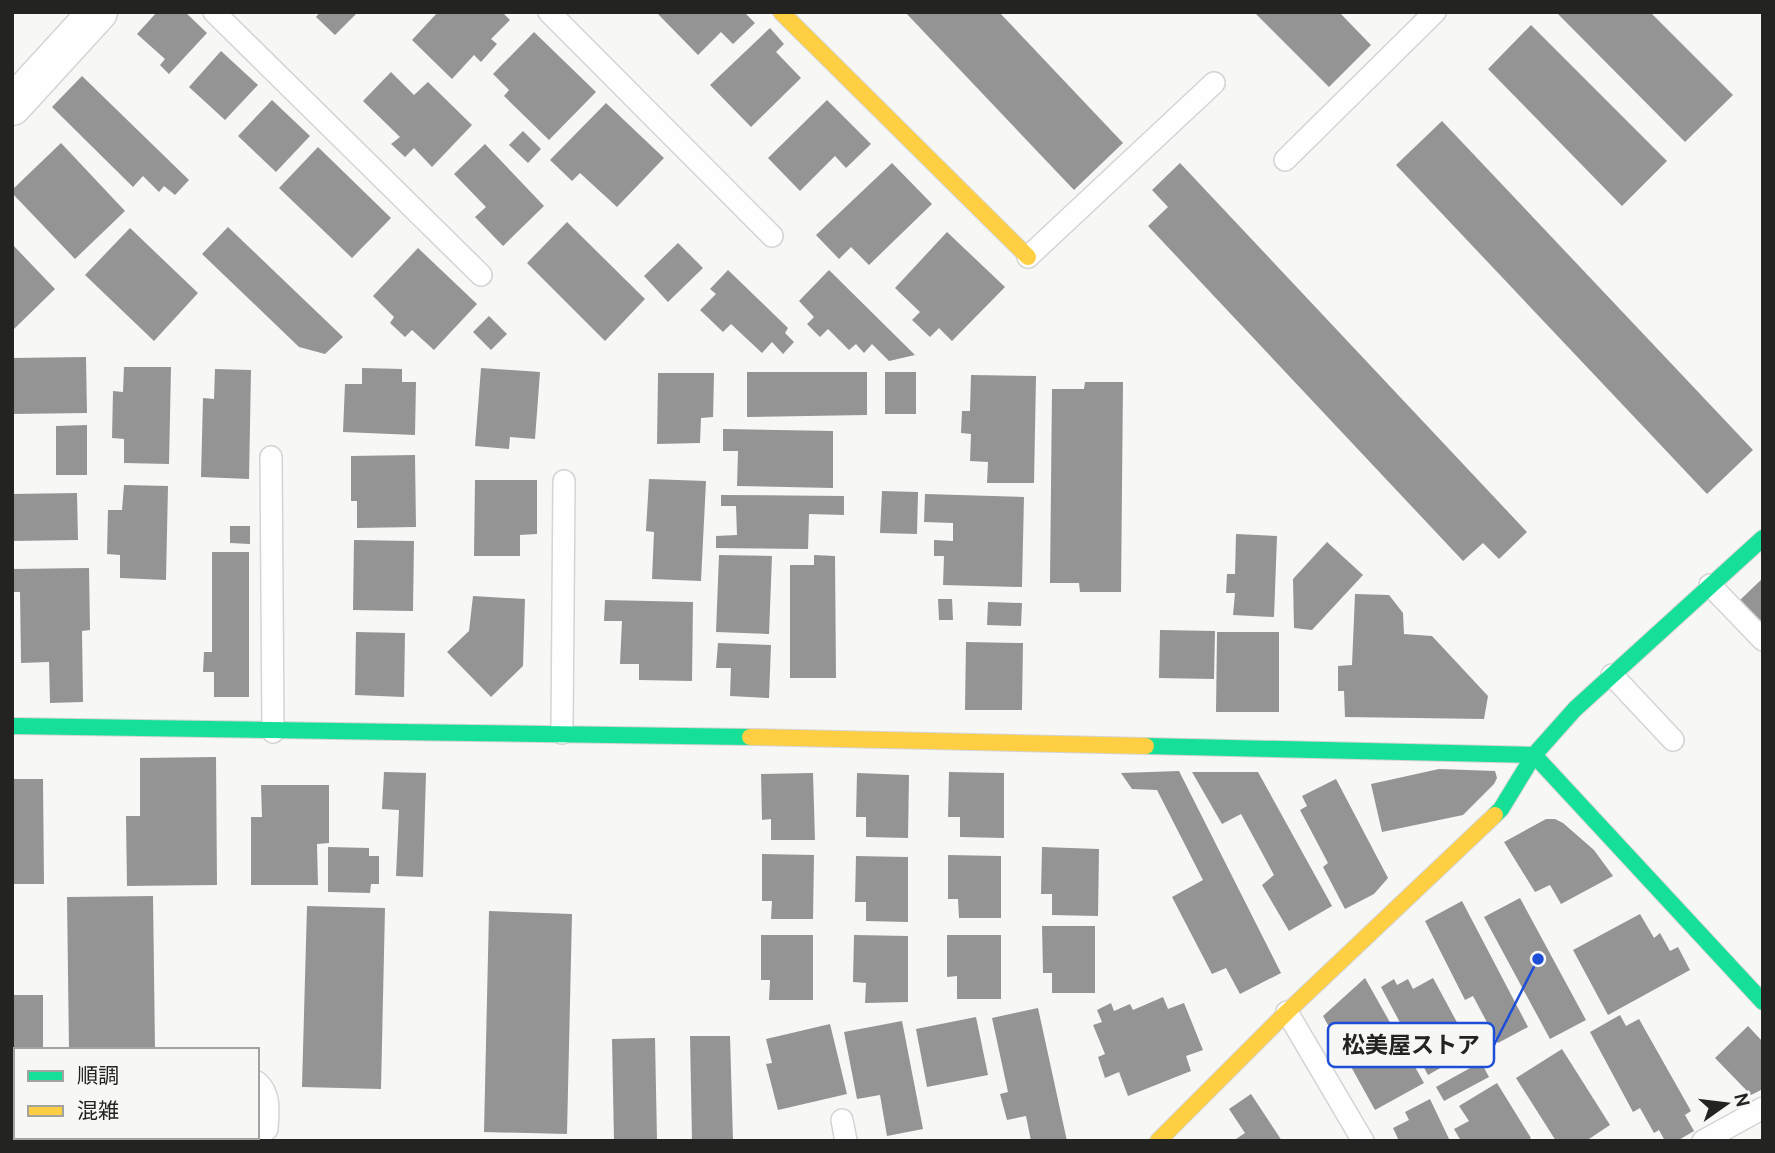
<svg xmlns="http://www.w3.org/2000/svg" width="1775" height="1153" font-family="Cabin,'Noto Sans JP',sans-serif">
<rect width="100%" height="100%" fill="#f7f7f6"/>
<g fill="#949494">
<path d="M157,12h28l22,21 -38,41 -9,-9 5,-6 -28,-25z"/>
<path d="M320,12h38l-23,23 -19,-18z"/>
<path d="M438,12h64l8,8 -19,19 6,5 -16,18 -7,-7 -22,24 -40,-39z"/>
<path d="M656,12h88l11,11 -22,21 -12,-12 -23,23z"/>
<path d="M905,12h94l124,131 -49,47z"/>
<path d="M1254,12h85l32,33 -42,42z"/>
<path d="M1556,12h94l83,83 -48,47z"/>
<path d="M1531,25l136,136 -45,45 -134,-137z"/>
<path d="M770,28l14,16 -8,8 25,26 -50,49 -41,-42z"/>
<path d="M534,32l62,60 -47,48 -45,-44 5,-6 -16,-16z"/>
<path d="M221,51l37,34 -33,35 -36,-33z"/>
<path d="M391,72l23,23 14,-13 44,43 -40,42 -18,-19 -9,9 -14,-13 9,-7 -37,-36z"/>
<path d="M82,76l107,104 -14,15 -11,-9 -5,6 -16,-16 -10,11 -81,-80z"/>
<path d="M272,100l38,36 -34,36 -38,-36z"/>
<path d="M827,100l44,44 -25,24 -11,-12 -35,35 -32,-33z"/>
<path d="M606,103l58,55 -47,49 -37,-34 -8,8 -22,-21z"/>
<path d="M1442,121l311,329 -46,44 -311,-329z"/>
<path d="M523,131l18,18 -13,14 -19,-18z"/>
<path d="M61,143l64,68 -50,48 -63,-66v-3z"/>
<path d="M485,144l59,62 -41,40 -28,-29 11,-10 -32,-33z"/>
<path d="M318,147l73,71 -39,40 -73,-70z"/>
<path d="M892,163l40,41 -63,61 -18,-18 -12,12 -23,-24z"/>
<path d="M1180,163l347,369 -28,27 -16,-16 -20,18 -315,-335 20,-19 -16,-17z"/>
<path d="M567,222l78,77 -40,42 -78,-78z"/>
<path d="M228,227l115,110 -18,17 -26,-7 -97,-93z"/>
<path d="M130,228l68,65 -44,48 -69,-66z"/>
<path d="M947,232l58,55 -53,54 -13,-13 -9,9 -18,-17 8,-8 -25,-24z"/>
<path d="M678,243l25,25 -35,34 -24,-26z"/>
<path d="M12,244l43,45 -41,40 -2,-1z"/>
<path d="M418,248l59,56 -43,46 -22,-20 -7,7 -15,-14 4,-6 -21,-21z"/>
<path d="M728,270l60,58 -3,5 9,9 -11,12 -11,-12 -10,11 -31,-29 -8,8 -23,-22 16,-16 -6,-5z"/>
<path d="M829,270l86,85 -26,6 -17,-17 -8,9 -8,-9 -7,6 -21,-21 -8,8 -13,-13 7,-7 -15,-16z"/>
<path d="M489,316l18,18 -16,16 -18,-18z"/>
<path d="M86,357l1,56 -75,1v-56z"/>
<path d="M124,367h47l-2,97 -45,-1v-24l-12,-1 1,-47 10,1z"/>
<path d="M362,368l40,1v13h14l-1,53 -72,-3 2,-48h17z"/>
<path d="M481,368l59,4 -5,67 -25,-2 -1,12 -34,-3z"/>
<path d="M215,369l36,1 -2,109 -48,-2 2,-79 11,1z"/>
<path d="M747,372h120v43l-120,2z"/>
<rect x="885" y="372" width="31" height="42"/>
<path d="M658,373h56l-1,44 -12,1 -1,25 -43,1z"/>
<path d="M971,375l65,1 -2,107h-47l1,-21 -18,-1 1,-27 -10,-1 1,-22h8z"/>
<path d="M1085,382h38l-2,210h-41l-1,-9h-29l2,-194h32z"/>
<path d="M87,425v50h-31v-49z"/>
<path d="M723,429l110,2v57l-96,-2 1,-35h-15z"/>
<path d="M415,455l1,72 -59,1v-27h-6v-45z"/>
<path d="M649,479l57,2 -5,100 -49,-2 2,-47 -8,-1z"/>
<path d="M475,480h62v54l-17,1v21h-46z"/>
<path d="M124,485l44,1 -2,94 -46,-2v-23l-13,-1 1,-44h14z"/>
<path d="M882,491l36,1 -1,42 -37,-1z"/>
<path d="M77,493l1,47 -66,1v-47z"/>
<path d="M925,494l99,3 -2,90 -79,-2 1,-29h-10v-16l19,1v-18l-29,-1z"/>
<path d="M721,495l123,1v19l-35,-1 -1,35 -92,-1v-12l21,-1 -1,-29h-15z"/>
<path d="M230,526h20v18l-20,-1z"/>
<path d="M1236,534l41,2 -3,81 -41,-2 2,-22h-9l1,-19h8z"/>
<path d="M354,540l60,1 -1,70 -60,-1z"/>
<path d="M1327,542l36,33 -51,55 -18,-2 -1,-49z"/>
<path d="M212,552h37v145h-35v-25h-11l1,-20h8z"/>
<path d="M719,555l53,1 -3,78 -53,-2z"/>
<path d="M814,555l21,1 1,122h-46v-113h24z"/>
<path d="M89,568l1,62 -8,1 1,71 -33,1 -1,-41 -28,1 -1,-71h-8v-23z"/>
<path d="M1763,578v45l-23,-23z"/>
<path d="M1355,594l34,1 14,18 1,21 28,2 56,60 -4,23 -139,-2 -1,-26h-6v-25l14,-1z"/>
<path d="M473,596l52,3 -2,67 -32,31 -44,-45 22,-21z"/>
<path d="M938,599h14l1,21h-14z"/>
<path d="M605,600l88,2 -1,79 -53,-1v-16h-19l2,-43h-18z"/>
<path d="M988,602l34,1 -1,23 -34,-1z"/>
<path d="M1160,630l55,1 -1,48 -55,-1z"/>
<path d="M356,632l49,1 -1,64 -49,-2z"/>
<path d="M1217,632h62v80h-63z"/>
<path d="M966,642l57,1 -1,67h-57z"/>
<path d="M718,643l53,2 -2,53 -39,-2 1,-28h-15z"/>
<path d="M216,757l1,128 -90,1 -1,-70h14v-58z"/>
<path d="M1439,769l56,2 2,7 -3,6 -31,31 -81,17 -11,-48z"/>
<path d="M1179,771l102,202 -41,21 -14,-26 -14,6 -40,-77 31,-17 -46,-90 -25,-1 -11,-16z"/>
<path d="M384,772l42,1 -3,104 -27,-1 3,-66 -17,-1z"/>
<path d="M949,772l55,1v65l-44,-1v-20h-12z"/>
<path d="M1192,772h66l74,134 -43,25 -27,-46 12,-10 -33,-61 -19,10z"/>
<path d="M813,773l2,67h-44v-21l-9,1 -1,-46z"/>
<path d="M857,773l52,2 -1,63 -42,-1v-20h-10z"/>
<path d="M12,779h31l1,105h-32z"/>
<path d="M1336,779l52,99 -14,16 -29,15 -22,-42 5,-4 -28,-53 7,-4 -5,-10z"/>
<path d="M261,785h68v58l-12,1 1,41h-67v-68h11z"/>
<path d="M1546,819h9l8,4 31,27 19,26 -52,28 -11,-19 -15,7 -31,-50z"/>
<path d="M328,847l41,1v8h10v28h-8l-1,9 -42,-1z"/>
<path d="M1042,847l57,2 -1,67 -46,-1v-21h-11z"/>
<path d="M762,854l52,1 -1,64h-42l1,-18h-10z"/>
<path d="M948,855l53,1v62h-42l-1,-19h-10z"/>
<path d="M856,856l52,1v65l-42,-1v-19h-11z"/>
<path d="M153,896l2,154h-86l-2,-153z"/>
<path d="M1520,898l66,122 -36,19 -66,-122z"/>
<path d="M1462,901l66,126 -30,16 -25,-47 -8,4 -40,-79z"/>
<path d="M307,906l78,2 -4,181 -79,-2z"/>
<path d="M489,911l83,3 -5,220 -83,-2z"/>
<path d="M1640,914l14,24 6,-5 10,18 8,-4 12,23 -82,45 -35,-65z"/>
<path d="M1042,926h53v67h-43v-20h-9z"/>
<path d="M761,935h52v65h-44l1,-20h-9z"/>
<path d="M854,935l54,1v66l-43,1 1,-20 -13,-1z"/>
<path d="M947,935h54v64h-44v-23l-10,1z"/>
<path d="M1365,978l59,105 -49,27 -52,-94z"/>
<path d="M1433,978l39,72 -44,25 -47,-88 13,-8 3,6 11,-6 5,10z"/>
<path d="M12,995h31v55h-27v59h-4z"/>
<path d="M1163,997l5,12 16,-6 19,47 -17,6 5,15 -63,25 -9,-24 -14,6 -7,-21 7,-3 -12,-29 9,-3 -5,-12 14,-7 3,8 16,-7 3,6z"/>
<path d="M1038,1008l29,133h-36l-5,-25 -19,4 -7,-26 8,-2 -16,-74z"/>
<path d="M1620,1015l6,11 13,-7 52,92 -6,4 9,16 -17,10h-12l-6,-11 -5,3 -14,-25 -7,4 -43,-80z"/>
<path d="M976,1017l12,58 -61,12 -11,-58z"/>
<path d="M902,1021l21,108 -36,7 -7,-41 -23,4 -13,-67z"/>
<path d="M830,1024l17,70 -69,16 -12,-46 6,-1 -6,-24z"/>
<path d="M1748,1026l15,16v47l-12,6 -36,-37z"/>
<path d="M690,1036h40l3,104 -41,1z"/>
<path d="M655,1038l2,103h-43l-2,-102z"/>
<path d="M1562,1049l48,76 -24,16h-30l-40,-63z"/>
<path d="M1481,1062l8,15 -45,24 -8,-14z"/>
<path d="M1497,1083l34,55 -5,3h-65l-7,-12 15,-8 -10,-15z"/>
<path d="M1251,1094l31,47h-49l12,-8 -16,-24z"/>
<path d="M1430,1099l20,42h-51l-6,-13 16,-8 -4,-8z"/>
</g>
<g fill="none" stroke-linecap="round" stroke-linejoin="round">
<g stroke="#d3d4d3" stroke-width="24">
<g id="lane">
<path d="M214,12l267,263"/>
<path d="M549,12l223,224"/>
<path d="M1285,160l150,-148"/>
<path d="M1028,257l186,-174"/>
<path d="M271,457l2,275"/>
<path d="M1710,585l53,55"/>
<path d="M1612,675l61,65"/>
<path d="M562,733l2,-252"/>
<path d="M1287,1012l76,129"/>
<path d="M842,1120l4,21"/>
<path d="M146,1141l4,-4"/>
<path d="M253,1141l14,-12c1,-17 4,-35 -10,-47"/>
<path d="M1703,1141l60,-33"/>
</g>
</g>
<g stroke="#d3d4d3" stroke-width="41">
<path id="street" d="M12,106l86,-94"/>
</g>
<g stroke="#d3d4d3" stroke-width="18">
<g id="fast">
<path d="M12,726c246,6 492,6 738,11"/>
<path d="M1146,746l388,9 229,247"/>
<path d="M1495,815l6,-6 33,-54 41,-46 188,-171"/>
</g>
</g>
<g stroke="#d3d4d3" stroke-width="18">
<g id="slow">
<path d="M781,12l247,245"/>
<path d="M750,737l396,9"/>
<path d="M1158,1141l129,-129 208,-197"/>
</g>
</g>
<use href="#lane" stroke="#fefefe" stroke-width="21"/>
<use href="#street" stroke="#fefefe" stroke-width="38"/>
<use href="#fast" stroke="#16e098" stroke-width="16"/>
<use href="#slow" stroke="#ffcf43" stroke-width="16"/>
</g>
<path fill="none" stroke="#1d4ed8" stroke-width="2.5" d="M1538 959L1494 1045"/>
<circle fill="#1d4ed8" stroke="#f7f8f5" stroke-width="2.5" cx="1538" cy="959" r="7"/>
<rect fill="#f7f8f5" stroke="#1d4ed8" stroke-width="2.5" x="1328" y="1023" width="166" height="44" rx="7"/>
<g font-size="23" text-anchor="middle" font-weight="bold" fill="#232322">
<text x="1411" y="1053">松美屋ストア</text>
</g>
<rect width="1775" height="1153" fill="none" stroke="#232322" stroke-width="28"/>
<rect x="14" y="1048" width="245" height="91" fill="#f7f8f5" stroke="#a2a3a1" stroke-width="2"/>
<rect x="28" y="1071" width="35" height="10" fill="#16e098" stroke="#a2a3a1" stroke-width="2"/>
<text x="77" y="1083" font-size="21" fill="#232322">順調</text>
<rect x="28" y="1106" width="35" height="10" fill="#ffcf43" stroke="#a2a3a1" stroke-width="2"/>
<text x="77" y="1118" font-size="21" fill="#232322">混雑</text>
<g transform="translate(1726 1104) rotate(76)" stroke="#f7f8f5" stroke-width="5" paint-order="stroke">
<path d="M0-5L12 26L0 18L-12 26Z" fill="#232322"/>
<text y="-10" font-size="19" font-weight="bold" text-anchor="middle" fill="#232322">N</text>
</g>
</svg>
